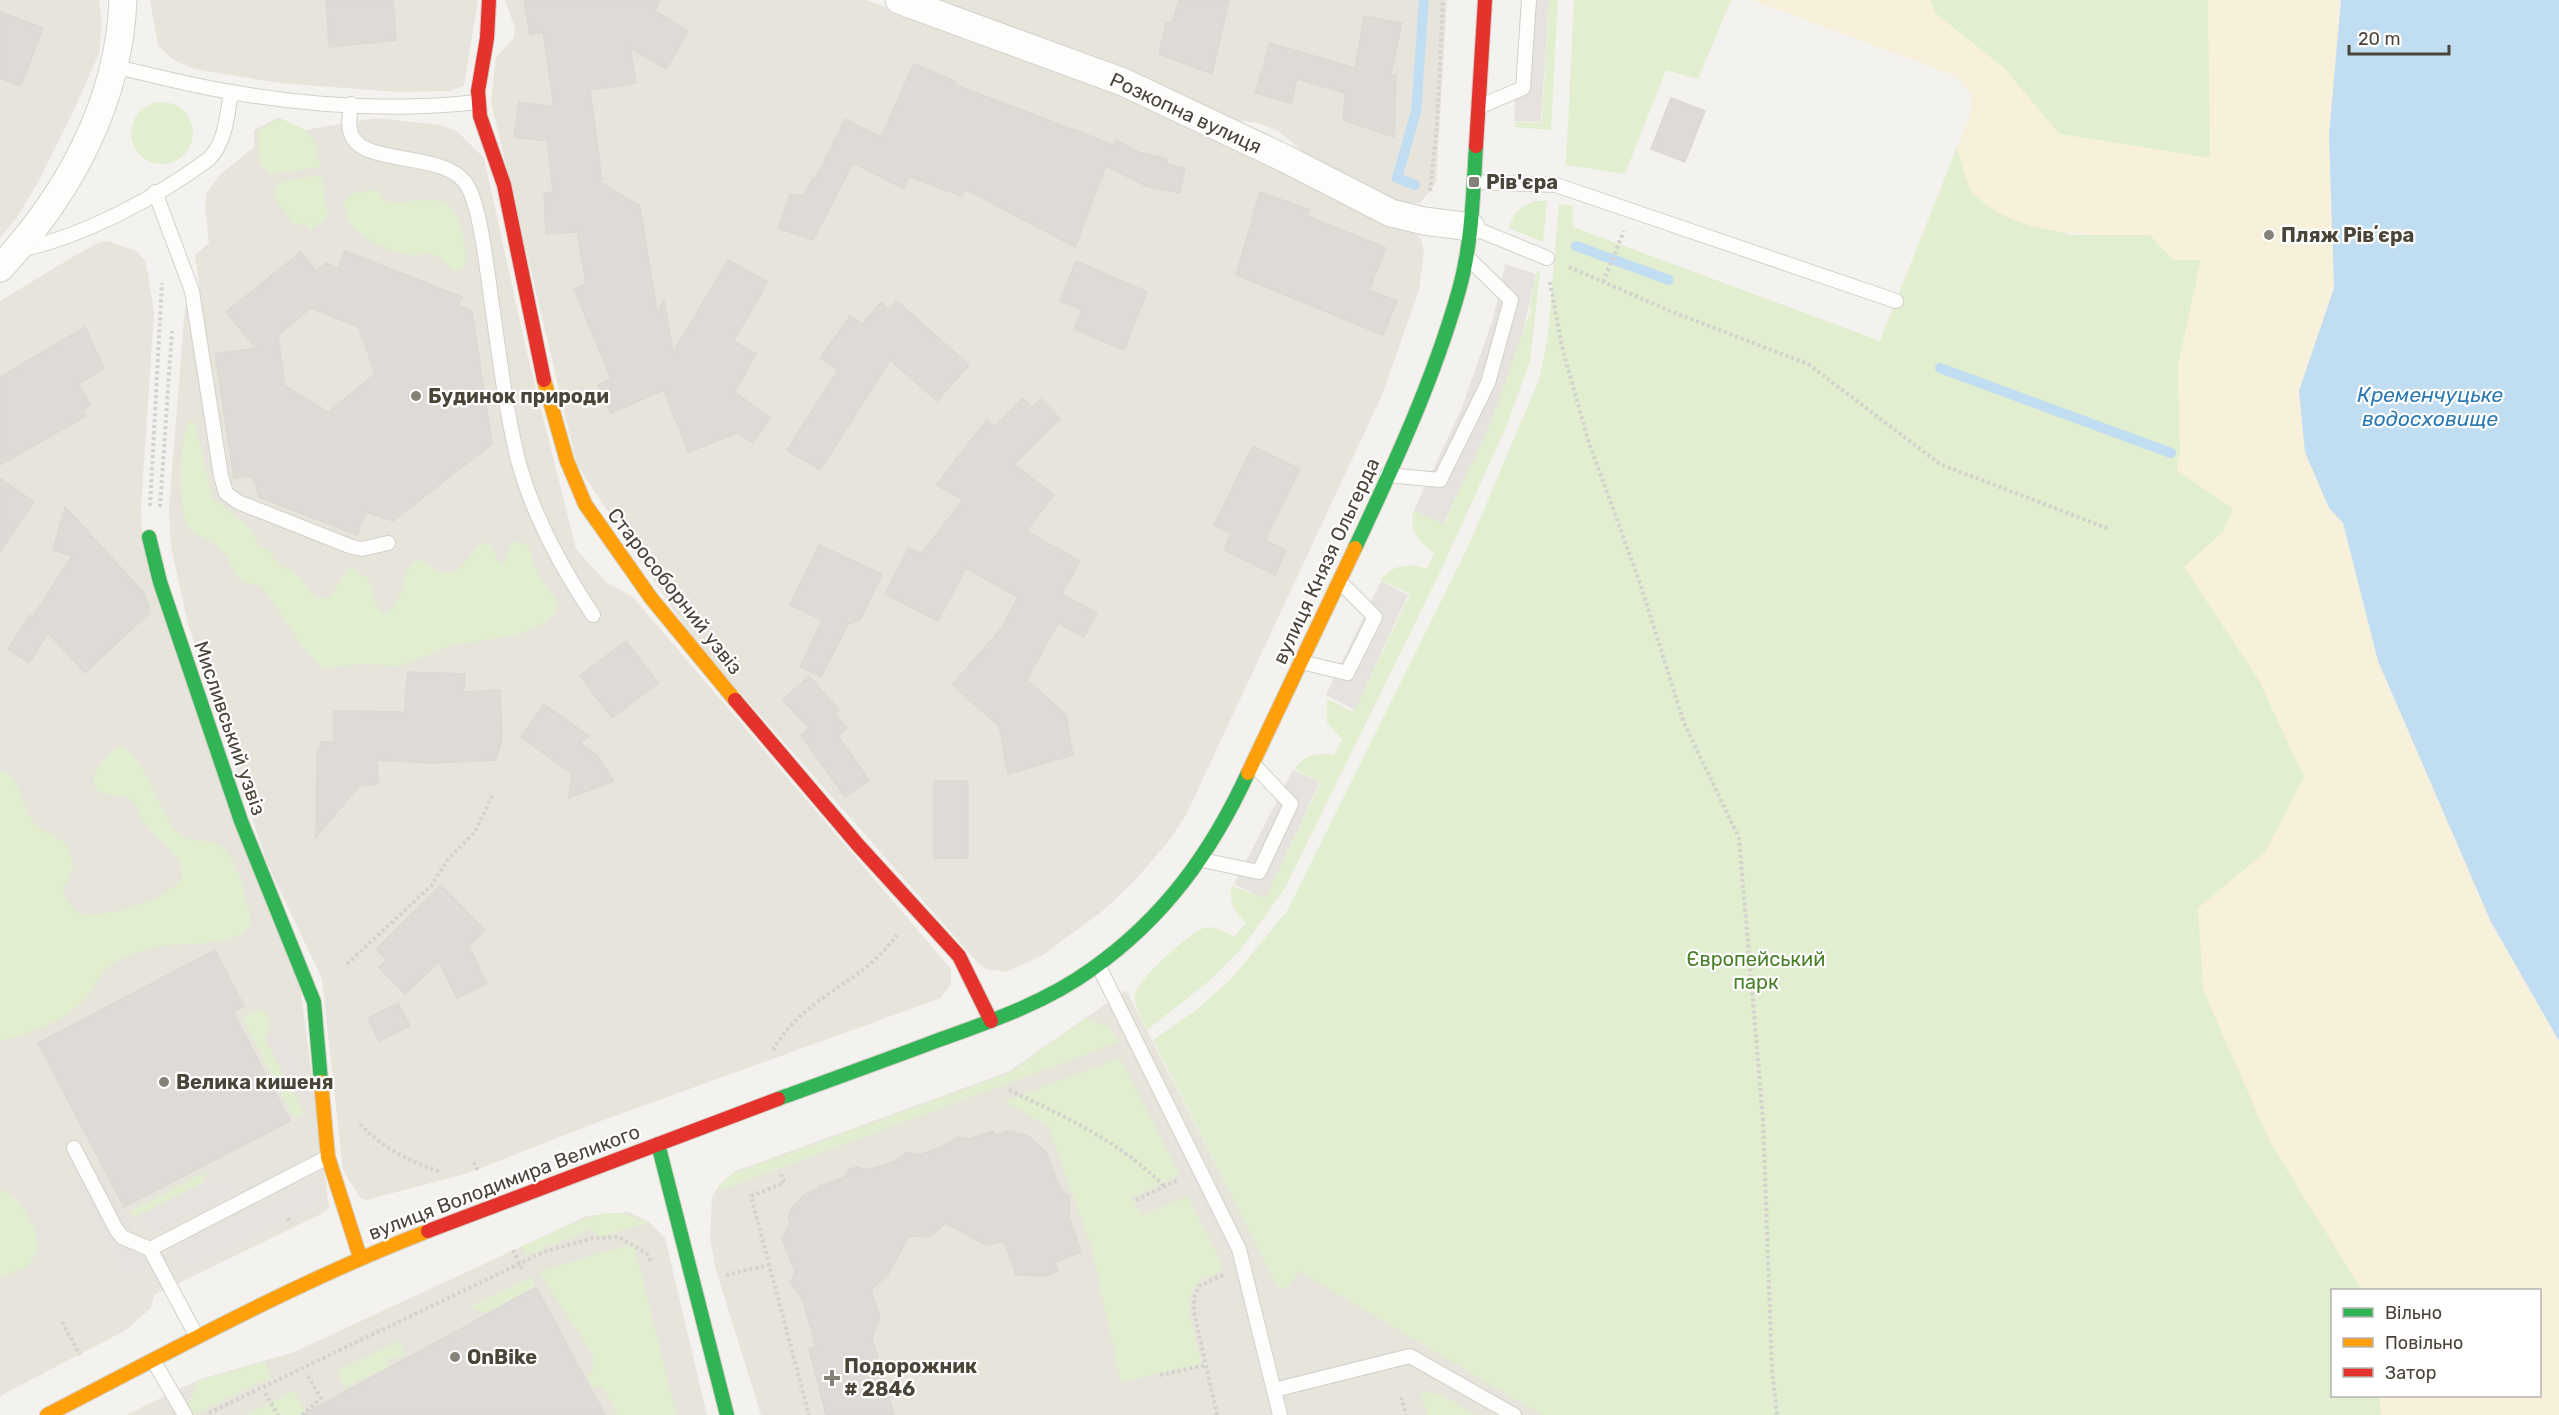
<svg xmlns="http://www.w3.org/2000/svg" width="2559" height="1415" font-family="Rubik,sans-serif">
<rect width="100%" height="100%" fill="#f4f2ee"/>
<g fill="#e7e4dc">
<path d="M0,0h99l3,23 -3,31 -27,60 -35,70 -21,35 -16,19z"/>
<path d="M150,0h328l-14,86 -14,5 -53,1 -118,-9 -85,-14 -22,-10 -14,-14z"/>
<path d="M505,0h361l221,78 327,154 7,7 3,12 -5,39 -37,105 -196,420 -18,27 -31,36 -33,32 -61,45 -37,17 -20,-3 -9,-7 -284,-323 -116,-174 -86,-363 5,-45 18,-19 1,-10z"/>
<path d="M934,0h513l-11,183 -16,20 -12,2 -40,-15 -56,-31 -35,-29 -19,-7 -29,-4z"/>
<path d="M277,118l28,12 71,-12 65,7 17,7 26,26 42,191 50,200 31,34 25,13 319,373v15l-10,14 -340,123 -136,53 -99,26 -6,-2 -17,-28 -21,-191 -55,-116 -79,-239 -17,-77 -2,-39 16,-201 17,-2 -7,-50 14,-12 -4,-38 1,-11 14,-19 34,-28v-17z"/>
<path d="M107,241l29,10 9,10 3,12 6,39 -13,196 1,27 158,450 29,222 -6,6 -169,82 -3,13 -25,22 -126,66v-1095l76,-46 22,-12z"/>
<path d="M1126,990l101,197 7,-3 338,231h-811l-45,-145 -6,-32 2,-41 8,-13 16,-13 272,-99z"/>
<path d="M628,1212l21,10 16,16 42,177h-581l72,-35 96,-28 293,-136z"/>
</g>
<g fill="#e1eecf">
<path d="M1549,0h9l-7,130 -36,-3 1,-5 26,1z"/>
<path d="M1574,0h157l-33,79 -32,-9 -41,104 -59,-9z"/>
<path d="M1930,0h278l3,158 -152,-24 -55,-66 -69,-55z"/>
<circle cx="162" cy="133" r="31"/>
<path d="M280,118c28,12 38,16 40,49l-50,7 -11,-10 -1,-33z"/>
<path d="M1957,147l15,46 97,42h81l23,25h28l-23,105 2,87 -3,18 56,38 -10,24 -39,35 75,113 45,97 -15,31 -19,334 92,148h-30v106h47l3,19h-840l-243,-144 -12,17 -10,-2 -124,-246 42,-29 37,-33 55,-67 181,-364 71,-167 9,-45 11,-131 14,2v21l307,114z"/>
<path d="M321,175l7,42 -18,14 -7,-9 -7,4 -24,-31 7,-13z"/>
<path d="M375,190l4,1 6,10c37,5 70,-18 78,35 2,11 5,23 0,33l-10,2c-18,-26 -28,-12 -50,-17 -24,-6 -60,-23 -59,-53l10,-8z"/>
<path d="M1536,201h11l-4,41 -34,-14c4,-15 12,-23 27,-27z"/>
<path d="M1537,271l3,1 -10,89 -24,66 -64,141 -158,322 -43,59 -32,32 -62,49c-5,-11 -13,-23 -12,-35 1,-14 55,-63 69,-67 11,-3 21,4 30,9l12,-14c-11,-11 -18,-21 -14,-37l33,12 56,-116 -27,-13c11,-14 22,-17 40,-14l8,-16 -15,-16v-24l27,13 56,-118 -29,-14c13,-16 27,-17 46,-11l7,-16c-16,-10 -26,-24 -20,-43l30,14 45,-100 40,-109 3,-3 -3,-4z"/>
<path d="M192,421l4,5 16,72 32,24 8,9 7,14 8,5 14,16 12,5 23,27h14l17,-29 6,-2 16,13 10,32 6,2c21,-11 13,-41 31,-54 12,1 18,11 29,13 18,3 25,-25 40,-30l6,2 6,15 6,5 9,-22 4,-2 12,4 11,32 19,24 -1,11 -13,11 -27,12 -65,10 -51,21 -42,-2 -34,4c-30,-21 -41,-58 -66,-83 -27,-3 -23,-17 -38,-35 -9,-11 -24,-12 -33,-24 -10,-14 -9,-90 1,-104z"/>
<path d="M118,747h5c29,20 36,72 60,89 12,9 27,1 39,11 13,11 18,32 23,48 2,9 8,22 4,31 -9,21 -72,17 -90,20 -15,3 -30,9 -43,16 -20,11 -18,23 -31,37 -18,21 -58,37 -85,41v-269l6,1c16,14 16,32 27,49 12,17 35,14 39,37 2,15 -1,19 -9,30l2,10 12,14c26,8 91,-11 105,-35 1,-23 -24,-35 -36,-52 -6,-7 -8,-18 -14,-24 -7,-8 -18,-4 -27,-7 -26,-9 0,-38 13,-47z"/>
<path d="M257,1010l8,2c7,9 8,18 0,27l39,74 -10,5 -52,-101z"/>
<path d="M1087,1018l22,9 10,15 -401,149 6,-10 12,-8 271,-99z"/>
<path d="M1120,1058l60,117 -48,23 9,18 46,-20 37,72c-6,7 -17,7 -24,13 -21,18 -3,61 2,83l-81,18 -29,-132 -43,-123 -44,-26z"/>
<path d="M205,1172l-1,10 -68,35 -7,-5z"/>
<path d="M0,1189c23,11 37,35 38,61l-12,18 -26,9z"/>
<path d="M605,1213l22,1 21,9 -50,14 -7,-8 -64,26 -5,-9 62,-27z"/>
<path d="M634,1243l42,172h-58l-16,-30 -9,4 -6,-13 5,-4 2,-15 -55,-85z"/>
<path d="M532,1277l4,9 -50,27 -16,-6z"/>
<path d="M399,1341l6,13 -9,5 -8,-1 -2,10 -41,19 -9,-16z"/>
<path d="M265,1362l7,15 -78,38 -5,-11 9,-23z"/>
<path d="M294,1391l14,24h-63z"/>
<path d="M1429,1392l13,3 34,20h-49l-6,-21z"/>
</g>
<path fill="#f7f0da" d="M1752,0h178l5,13 69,55 55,66 151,24 -2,-158h133l-12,135 5,153 -35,103 30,117 14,15 35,138 113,261 68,119v374h-177l-3,-19h161v-106h-178l-92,-148 -67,-152 -5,-82 67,-56 39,-75 -45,-97 -75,-113 39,-35 10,-23 -56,-39 3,-18 -2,-87 23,-105h-28l-23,-25c-59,0 -130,4 -176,-41 -7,-7 -14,-37 -17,-47 12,-30 28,-51 -4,-72z"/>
<g fill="#e6e3df">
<path d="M1521,0h28l-8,122 -27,-1z"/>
<path d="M1505,264l31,10 -13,57 -34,96 -46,97 -29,-14 47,-100 32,-91z"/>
<path d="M1381,581l27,14 -53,115 -29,-15z"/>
<path d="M1293,770l27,12 -55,117 -31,-15z"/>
<path d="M270,1032l14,5 33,62 -25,-7 -27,-54z"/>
<path d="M100,1168l51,98 -25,14 -52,-99z"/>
<path d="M218,1175l19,16 -81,42 -20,-16z"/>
<path d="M319,1176l4,27 -143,70 -4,-27z"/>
</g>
<path fill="#c0ddf1" d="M2341,0h218v1041l-68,-119 -113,-261 -35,-138 -14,-15 -24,-56 -6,-61 35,-103 -5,-153z"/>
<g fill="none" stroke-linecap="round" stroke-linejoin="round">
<g stroke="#c0ddf1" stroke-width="10">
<path d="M1415,185l-18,-7 19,-66 8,-112"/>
<path d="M1576,246l93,34"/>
<path d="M1940,368l231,85"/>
</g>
</g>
<g fill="#dedbd6" stroke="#dcd9d4" stroke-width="1.5" fill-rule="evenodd">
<path d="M326,0h67l3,40 -67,7z"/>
<path d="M524,0h136l-5,11 33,20 -22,38 -36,-21 6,35 -46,7 12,90 -9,-2 47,28 17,105 7,-11 9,53 55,-93 40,22 -35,59 23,13 -21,38 35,26 -17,25 -15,-10 -50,19 -24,-62 -53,23 -13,-28 13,-6 -37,-90 12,-5 -9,-52 -31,2 -2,-41 9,-1 -6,-51 -33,-4 5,-35 35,5 -11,-75 -13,3z"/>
<path d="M1179,0h50l-17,74 -53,-20 7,-32 6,1z"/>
<path d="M0,12l43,16 -22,58 -21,-8z"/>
<path d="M1364,16l38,7 -11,51 5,1 -2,62 -51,-17 2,-27 -48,-14 -6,24 -36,-10 15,-50 85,25z"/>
<path d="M914,64l41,17 -2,3 124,47 36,14 3,-5 22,12 29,7v5l18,4 -5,25 -34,-7 -40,-20 -31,81 -110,-58 -3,7 -53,-19 -5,12 -51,-26 -40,77 -35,-12 12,-34 13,2 10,-18 2,1 30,-60 36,18z"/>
<path d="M1671,98l34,13 -20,51 -34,-13z"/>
<path d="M1260,192l50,18 -3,6 79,32 -17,42 28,11 -14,34 -147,-60z"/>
<path d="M345,251l117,46 -4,9 14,5 20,133 -99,77 -27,-9 -9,23 -98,-38 -7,-21 -18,2 -19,-124 41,-6 -30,-36 75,-60 15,19 10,-8 12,5zM311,308l48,19 16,47 -47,38 -43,-26 -7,-51z"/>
<path d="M1076,261l71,31 -23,58 -50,-21 8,-19 -22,-9z"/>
<path d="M897,301l72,64 -32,36 -47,-41 -70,110 -33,-20 51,-80 -18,-12 30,-42 12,8 19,-22 8,8z"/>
<path d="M85,327l19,41 -26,16 13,21 -9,5 4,6 -86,49v-88z"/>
<path d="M1023,398l9,9 9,-8 19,20 -46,45 40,31 -28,36 54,30 -18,33 35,19 -13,24 -26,-14 -31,57 39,35 7,40 -65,19 -9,-48 -47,-41 49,-56 17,-32 -52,-29 -28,53 -53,-27 24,-46 12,6 42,-54 -27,-15 51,-65 7,7z"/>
<path d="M1253,446l47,23 -35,71 21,10 -11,25 -51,-25 7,-16 -17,-9z"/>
<path d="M0,478l34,24 -34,50z"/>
<path d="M65,507l79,86 6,19 -65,61 -37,-40 -19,30 -21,-14 22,-34 5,4 -2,-2 39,-61 -19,-6z"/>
<path d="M819,545l63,29 -22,46 -12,4 -27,53 -21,-10 22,-47 -32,-15z"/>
<path d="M626,641l32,42 -46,35 -32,-42z"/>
<path d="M407,672l58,2 -1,18 36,-2 2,49 -6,21 -64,3 -55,-3 1,24 -19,2 -43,51 1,-87h3v-8h14v-31l71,1z"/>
<path d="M809,676l30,34 -4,4 12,14 -9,8 31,44 -24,17 -44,-62 8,-7 -26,-28z"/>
<path d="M544,704l45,32 -9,7 17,12 17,26 -46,17 4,-24 -51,-37z"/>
<rect x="934" y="781" width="34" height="77"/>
<path d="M441,885l44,45 -16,16 18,38 -30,14 -18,-36 -34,32 -26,-27 8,-7 -11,-11z"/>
<path d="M215,950l29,56 -11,6 57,109 -166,86 -86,-164z"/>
<path d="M398,1003l12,23 -31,15 -11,-23z"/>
<path d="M993,1131l1,4 14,-4 20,5 18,16 15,39 8,5v20l12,36 -26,10 3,9 -12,5 -30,-1 -12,-34 -18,4 -40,-22 -16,14 -21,-1 -21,38 -17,16 9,27 -8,21 22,77h-68l-17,-66 7,-2 -14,-49 -12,-15 5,-11 -13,-34 8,-14 -2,-6 4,-10 13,-14 14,-5 -1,-3 25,-8 7,-9 8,-2 8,3 28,-8 13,-10 12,3 22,-8 17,-10 10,2z"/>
<path d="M536,1287l69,128h-303l157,-85z"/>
</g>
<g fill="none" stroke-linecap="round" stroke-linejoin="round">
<g stroke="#d2d0cb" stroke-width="16">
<g id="lane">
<path d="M115,67c39,8 77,19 116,25 80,14 166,19 247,10"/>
<path d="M351,104c-1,10 -4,22 1,32 14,31 97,14 116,51 14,26 20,93 25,125 7,49 13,99 25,148 15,56 43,107 75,155"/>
<path d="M1479,107l44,-19 6,-88"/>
<path d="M1474,182l82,3 340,116"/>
<path d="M155,192l37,99 29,185 5,17 12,9 114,45 10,2 26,-6"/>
<path d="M1471,227l76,31"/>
<path d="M20,250c64,-14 136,-52 189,-91 17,-18 18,-43 22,-67"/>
<path d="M1387,475l53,5 48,-97 23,-83 -45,-44"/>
<path d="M1301,662l46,11 28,-56 -35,-35"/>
<path d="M1202,860l57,12 32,-68 -37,-39"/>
<path d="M1098,965l141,284 41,166"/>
<path d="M74,1148l42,81 6,8 28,12"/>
<path d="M197,1337l-47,-88 178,-92"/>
<path d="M153,1360l32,55"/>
<path d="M1274,1390l136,-34 104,59"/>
</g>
</g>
<g stroke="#d2d0cb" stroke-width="29">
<g id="street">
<path d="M899,0l224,82 161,76 107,55 33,8 47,6"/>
<path d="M0,268c69,-74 119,-166 123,-268"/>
</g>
</g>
<g stroke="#d3cfc5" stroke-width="16">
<g id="fast">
<path d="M149,537l11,45 81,239 73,181 7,80"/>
<path d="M1355,548c39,-83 79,-169 104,-258 13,-46 14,-95 17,-144"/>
<path d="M778,1099c52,-19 105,-38 158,-58 53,-19 109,-38 156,-72 72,-51 119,-116 156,-196"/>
<path d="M658,1144l69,271"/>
</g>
</g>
<g stroke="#d3cfc5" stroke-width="16">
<g id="slow">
<path d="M544,380l23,81 18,43 66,94 84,102"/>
<path d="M1248,773l107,-225"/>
<path d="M321,1082l7,75 32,100"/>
<path d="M47,1415c126,-65 249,-133 381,-184"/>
</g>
</g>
<g stroke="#d3cfc5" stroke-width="16">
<g id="jam">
<path d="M489,0l-2,38 -9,53 2,25 24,69 40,195"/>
<path d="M1476,146l9,-146"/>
<path d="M735,700l123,145 101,111 32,65"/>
<path d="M428,1231l350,-132"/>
</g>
</g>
<g stroke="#d3d2cc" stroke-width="4" stroke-dasharray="3 3" stroke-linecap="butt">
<path d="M1430,191l7,-66 6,-125"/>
<path d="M1569,267l101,44 138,53 132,100 169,65"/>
<path d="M1550,282l12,65 27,96 51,140 44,140 55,115 24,282 9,250 5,45"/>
<path d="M1603,282l21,-51"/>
<path d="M150,506l12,-223"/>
<path d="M160,507l12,-176"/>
<path d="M347,964l84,-78 18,-28 26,-26 18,-38"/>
<path d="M773,1050c21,-37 54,-54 87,-78 14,-10 26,-23 37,-37"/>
<path d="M1009,1090c56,27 111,51 156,97"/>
<path d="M360,1124c22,24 51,38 81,48"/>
<path d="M474,1162l4,9"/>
<path d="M781,1174l3,9 -33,13 58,219"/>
<path d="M1136,1200l42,-20"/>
<path d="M288,1218l3,6"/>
<path d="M513,1250l9,19"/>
<path d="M726,1275l43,-10"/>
<path d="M62,1322l18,33"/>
<path d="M1160,1375l46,-10"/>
<path d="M265,1393l13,22"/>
<path d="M1401,1397l5,18"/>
<path d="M209,1413l335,-161 49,-14 26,-1 28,17 4,8"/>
<path d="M302,1415l19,-17 -15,-25"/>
<path d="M1217,1415l-23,-103v-14l5,-12 24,-11"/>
</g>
<use href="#lane" stroke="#fdfdfc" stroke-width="14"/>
<use href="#street" stroke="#fdfdfc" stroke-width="27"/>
<use href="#fast" stroke="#30b455" stroke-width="14"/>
<use href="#slow" stroke="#ff9f0a" stroke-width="14"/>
<use href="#jam" stroke="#e5322d" stroke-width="14"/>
</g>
<g fill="#868178" stroke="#fff" stroke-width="2">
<rect x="1468" y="176" width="12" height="12" rx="3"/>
<circle cx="2269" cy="235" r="6"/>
<circle cx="416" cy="396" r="6"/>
<circle cx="164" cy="1082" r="6"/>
<circle cx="455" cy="1357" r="6"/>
<path d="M829 1369h6v6h6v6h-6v6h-6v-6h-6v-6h6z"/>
</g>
<g text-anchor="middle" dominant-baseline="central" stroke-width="4.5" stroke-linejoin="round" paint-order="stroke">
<g font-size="20" fill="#4b4439" stroke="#fff">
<text transform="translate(1186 113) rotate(25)">Розкопна вулиця</text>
<text transform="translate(1326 561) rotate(-65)">вулиця Князя Ольгерда</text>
<text transform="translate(675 591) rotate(52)">Старособорний узвіз</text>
<text transform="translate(230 728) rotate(71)">Мисливський узвіз</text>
<text transform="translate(504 1182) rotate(-21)">вулиця Володимира Великого</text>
</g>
<g font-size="20" font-weight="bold" fill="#4b4439" stroke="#fff" text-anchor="start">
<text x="1486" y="182">Рів'єра</text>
<text x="2281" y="235">Пляж Рівʼєра</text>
<text x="428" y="396">Будинок природи</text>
<text x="176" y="1082">Велика кишеня</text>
<text x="467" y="1357">OnBike</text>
<text x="844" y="1366">Подорожник<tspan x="844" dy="23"># 2846</tspan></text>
</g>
<g font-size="20" fill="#4a7f2a" stroke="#fff">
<text x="1756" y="959">Європейський<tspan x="1756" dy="23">парк</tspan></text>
</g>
<g font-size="21" font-style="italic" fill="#2e7ab2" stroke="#fff">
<text x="2430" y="394">Кременчуцьке<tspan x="2430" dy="24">водосховище</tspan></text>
</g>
</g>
<rect x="2331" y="1289" width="210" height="108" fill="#ffffff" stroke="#b7b4b0" stroke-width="1.5"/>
<rect x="2343" y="1308" width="30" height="9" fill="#30b455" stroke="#b7b4b0" stroke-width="1.5"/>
<text x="2385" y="1319" font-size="18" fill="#4b4439">Вільно</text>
<rect x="2343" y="1338" width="30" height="9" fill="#ff9f0a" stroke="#b7b4b0" stroke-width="1.5"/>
<text x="2385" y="1349" font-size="18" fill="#4b4439">Повільно</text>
<rect x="2343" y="1368" width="30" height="9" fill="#e5322d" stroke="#b7b4b0" stroke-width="1.5"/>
<text x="2385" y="1379" font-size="18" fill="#4b4439">Затор</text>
<path d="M2349 45v9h100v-9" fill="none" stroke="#4b4439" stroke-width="3"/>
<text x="2358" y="45" font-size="18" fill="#4b4439" stroke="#ffffff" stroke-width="4.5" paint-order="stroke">20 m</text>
</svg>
